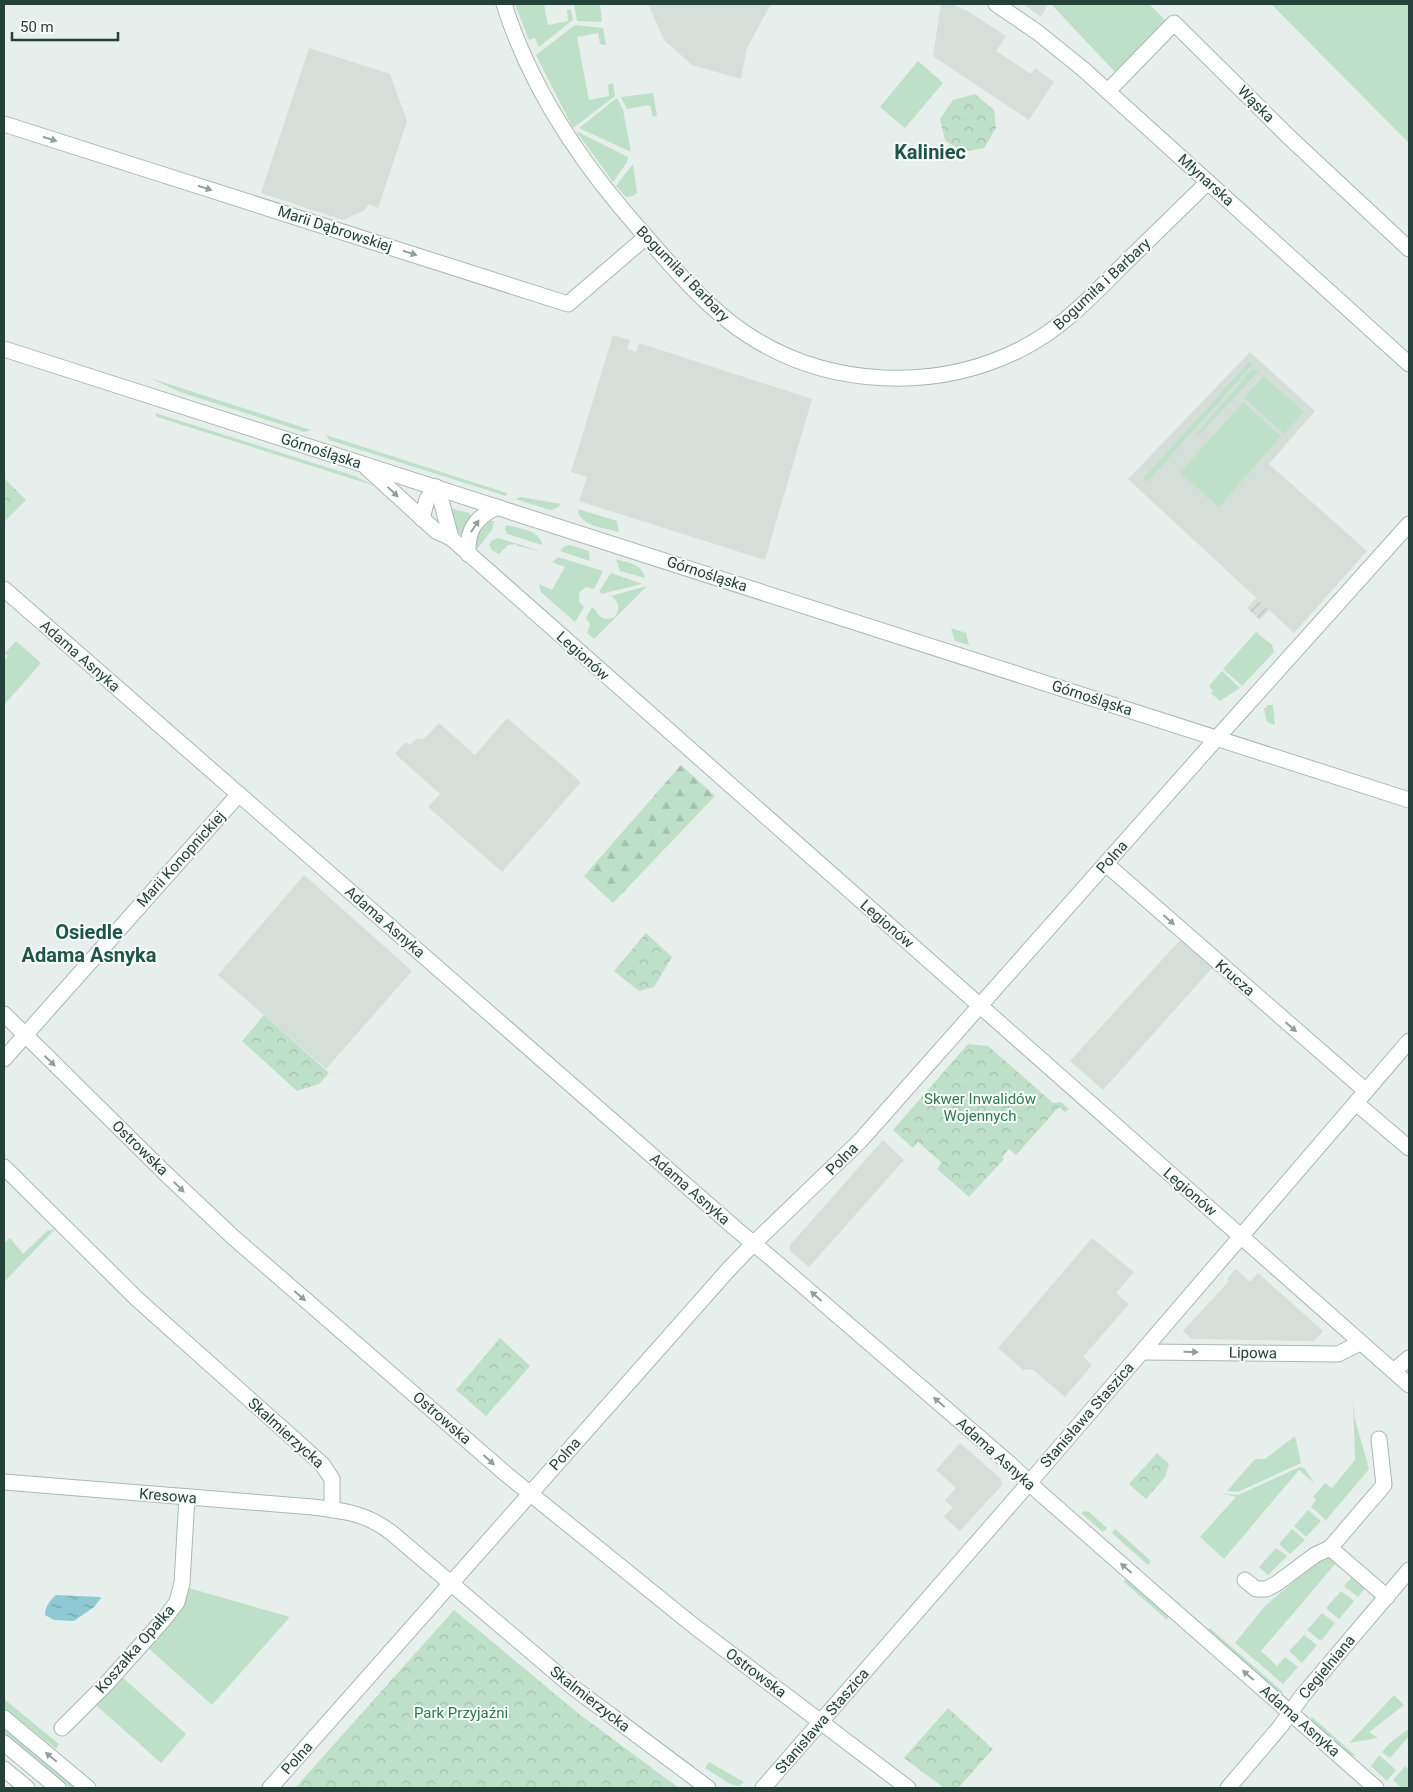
<svg xmlns="http://www.w3.org/2000/svg" width="1413" height="1792" font-family="Roboto,sans-serif">
<defs>
<pattern id="industrial-furrows" width="10" height="10" patternUnits="userSpaceOnUse" patternTransform="scale(1.25)"><rect width="10" height="10" fill="#d4dfda"/><path d="M-1 1l2-2M0 10L10 0M9 11l2-2" fill="none" stroke="#b6c1bc"/></pattern>
<pattern id="forest-firs" width="22" height="20" patternUnits="userSpaceOnUse" patternTransform="scale(1.25)"><rect width="22" height="20" fill="#bfe0c8"/><path d="M5 1l3.5 6h-7zM16 11l3.5 6h-7z" fill="#a4c1ad"/></pattern>
<pattern id="park-crowns" width="20" height="18" patternUnits="userSpaceOnUse" patternTransform="scale(1.25)"><rect width="20" height="18" fill="#bfe0c8"/><path d="M2 6a3 3 0 1 1 6 0M12 15a3 3 0 1 1 6 0" fill="none" stroke="#a4c1ad"/></pattern>
<pattern id="water-ripples" width="26" height="14" patternUnits="userSpaceOnUse" patternTransform="scale(1.25)"><rect width="26" height="14" fill="#8ec9d4"/><path d="M2 4q2-2 4 0t4 0M15 11q2-2 4 0t4 0" fill="none" stroke="#74a5ad"/></pattern>
</defs>
<rect width="100%" height="100%" fill="#e6efeb"/>
<g fill="#d4dfda">
<path d="M648,4h123l-24,44 -6,31 -49,-14 -28,-25z"/>
<path d="M941,4h11l17,8 37,24 -10,15 35,23 4,-6 19,14 -25,38 -96,-64z"/>
<path d="M1023,4h25l-7,13z"/>
<path d="M309,48l81,26 17,47 -29,87 -10,-4 -3,6 -22,10 -82,-27z"/>
<path d="M613,335l17,5 -3,9 9,3 3,-9 173,56 -47,161 -186,-59 8,-24 -16,-5z"/>
<path d="M1250,352l65,59 -46,53 98,87 -73,82 -166,-154z"/>
<path d="M507,718l74,64 -79,90 -74,-65 12,-13 -45,-40 9,-11 7,1 6,-6 2,2 2,-2 2,2 16,-17 36,32z"/>
<path d="M304,875l108,96 -86,98 -108,-94z"/>
<path d="M1180,940l32,28 -109,122 -33,-29z"/>
<path d="M883,1140l21,20 -95,107 -19,-16v-6z"/>
<path d="M1092,1238l42,34 -18,21 13,11 -46,53 9,8 -27,32 -33,-28 -9,1 -25,-22z"/>
<path d="M1236,1269l14,13 8,-9 65,58 -9,10 -122,-2 -9,-8 46,-50 -2,-2z"/>
<path d="M960,1443l41,36 1,6 -42,46 -16,-14 9,-10 -8,-6 11,-13 -20,-18z"/>
</g>
<path fill="url(#industrial-furrows)" d="M1256,598l13,12 -9,10 -13,-12z"/>
<g fill="#bfe0c8">
<path d="M515,4h29l4,21 20,-4 -1,-11 4,-1 2,11 -34,27 -4,-9 -6,2z"/>
<path d="M574,4h26l2,18 -25,-1z"/>
<path d="M1051,4h98l16,16 -50,52z"/>
<path d="M1271,4h138v139z"/>
<path d="M575,25l28,3 3,17 -6,-1 -2,-11 -21,4 12,63 20,-4 -1,-11 5,-2 2,13 -42,32 -37,-73z"/>
<path d="M918,61l25,22 -38,45 -25,-21z"/>
<path d="M653,93l4,23 -4,1 -3,-12 -23,4 -6,-12z"/>
<path d="M617,98l6,12 8,42 -52,-24z"/>
<path d="M576,131l52,26 -1,5 -14,20z"/>
<path d="M633,164l4,29 -4,3 -7,1 -10,-11z"/>
<path d="M1249,362l3,3 -105,117 -4,-3z"/>
<path d="M1253,368l5,4 -59,63 -2,-2 44,-50 -1,-1z"/>
<path d="M1264,376l40,36 -20,22 -40,-36z"/>
<path d="M150,378l161,52 -7,2 -124,-40z"/>
<path d="M1243,402l38,34 -62,71 -39,-34z"/>
<path d="M155,413l200,63 20,10 -218,-69z"/>
<path d="M326,435l181,58 -1,3 -177,-56z"/>
<path d="M521,497l40,7 -4,4 -7,2 -35,-11z"/>
<path d="M450,508l19,5 2,3 -8,18h-3l-5,-8z"/>
<path d="M578,509l39,12 2,11c-13,-4 -41,-6 -41,-23z"/>
<path d="M490,521h4l-2,9 -15,19c-4,-12 1,-23 13,-28z"/>
<path d="M506,525c12,3 35,5 36,20l-35,-11 -2,-5z"/>
<path d="M498,538l42,13 -23,-5 -1,-2 -8,1 -9,9 -7,-4 -3,-5 2,-4z"/>
<path d="M570,545l19,6 1,10 -30,-10 5,-5z"/>
<path d="M558,557l45,14 -9,18 -8,-2 -7,6v9l5,5 -9,15 -34,-30 -2,-8 13,6 13,-23 -13,-5z"/>
<path d="M616,559c12,4 27,5 29,19l-25,-7z"/>
<path d="M611,573l29,10 2,1 -41,10 -1,-4z"/>
<path d="M647,586l-53,53 -7,-6 3,-9 -4,-6 6,-11c5,3 5,9 11,11 14,5 22,-13 8,-22z"/>
<path d="M951,628l15,5 3,12 -14,-4z"/>
<path d="M1256,632l16,13 2,7 -32,34 -19,-17z"/>
<path d="M16,641l25,22 -37,42v-44l4,-5 -3,-3z"/>
<path d="M1222,671l18,17 -20,13 -9,-8 2,-2 -4,-5z"/>
<path d="M1268,705h5l2,20 -8,-3 -3,-13z"/>
<path d="M55,1229l-51,53v-39l6,-5 13,16 24,-23z"/>
<path d="M1353,1400l2,19 14,50 -43,51 -15,-13 5,-7 -3,-3 12,-14 7,5 23,-28z"/>
<path d="M1295,1436l6,27 -63,29 -11,-1 28,-32h10z"/>
<path d="M1300,1467l4,1 11,16 -16,-14 -75,89 -24,-22 36,-40 -15,-4 17,2z"/>
<path d="M1308,1510l13,11 -15,16 -12,-11z"/>
<path d="M1084,1511l5,1 18,16 -4,4 -22,-19z"/>
<path d="M1115,1529l36,32 -3,4 -36,-32z"/>
<path d="M1292,1529l13,11 -15,14 -11,-10z"/>
<path d="M1276,1548l11,8 -19,19 -9,-8z"/>
<path d="M1326,1554l10,9 -75,88 16,15 8,-9 13,10 -15,17 -48,-41 29,-36z"/>
<path d="M1352,1577l13,11 -7,9 -14,-11z"/>
<path d="M1127,1580l41,36 -1,4 -44,-39z"/>
<path d="M189,1588l101,29 -78,88 -65,-58 36,-44z"/>
<path d="M1341,1591l13,10 -15,18 -13,-11z"/>
<path d="M1322,1613l13,10 -14,18 -14,-11z"/>
<path d="M1210,1628l73,64 -2,3 -73,-65z"/>
<path d="M1304,1635l13,10 -15,18 -13,-12z"/>
<path d="M121,1676l65,58 -25,29 -65,-58z"/>
<path d="M1394,1695l10,10 -35,27 9,6 -29,5z"/>
<path d="M4,1699l55,45 -3,5 -52,-41z"/>
<path d="M617,1709l78,58 -1,2 -79,-58z"/>
<path d="M1312,1717l44,39 -7,-1 -40,-35z"/>
<path d="M4,1728l72,60h-6l-66,-54z"/>
<path d="M1407,1730l2,2v4l-19,22 -8,-6 8,-9z"/>
<path d="M1379,1755l17,15 -9,11 -16,-15z"/>
<path d="M709,1762l35,20 -5,4 -9,-2 -25,-16z"/>
<path d="M1405,1766l4,4v18h-7l-9,-8z"/>
</g>
<path fill="url(#forest-firs)" d="M681,765l34,31 -102,107 -29,-27z"/>
<g fill="url(#park-crowns)">
<path d="M975,94l19,16 2,18 -12,20c-20,4 -22,4 -39,-8l-5,-21 13,-19z"/>
<path d="M4,478l22,22 -22,22z"/>
<path d="M646,933l26,24 -18,30 -15,4 -25,-20z"/>
<path d="M264,1015l65,58 -10,11 -22,7 -55,-50z"/>
<path d="M968,1044l20,2 65,57 8,-1 8,7 -4,3 -6,-5 -43,48 -7,-6 -7,8 2,2 -35,38 -32,-28 5,-6 -24,-21 -5,6 -20,-18z"/>
<path d="M500,1338l30,28 -44,50 -30,-26z"/>
<path d="M1157,1453l12,11 -4,13 -19,22 -17,-15z"/>
<path d="M454,1610l125,104 100,74h-384z"/>
<path d="M948,1708l45,41 -35,39h-14l-40,-30z"/>
</g>
<path fill="url(#water-ripples)" d="M56,1595l44,2 1,1 -7,9 -20,14 -20,-1 -9,-5c0,-8 5,-15 11,-20z"/>
<g fill="none" stroke-linecap="round" stroke-linejoin="round">
<g stroke="#a8b8b2" stroke-width="17">
<g id="minor">
<path d="M504,4c27,86 78,161 138,228 30,35 67,78 106,103 81,53 190,57 275,13 39,-20 68,-51 99,-82 29,-28 57,-56 86,-84"/>
<path d="M996,4l41,28 46,37 326,295"/>
<path d="M1108,91l66,-68 115,114 120,112"/>
<path d="M4,124l564,180 78,-67"/>
<path d="M4,589l732,640 35,29 240,207 28,27 337,296"/>
<path d="M1217,738l192,-214"/>
<path d="M1106,864l260,227"/>
<path d="M4,1014l161,159 68,64 273,237 188,152 214,162"/>
<path d="M4,1059l235,-265"/>
<path d="M1356,1103l53,45"/>
<path d="M4,1167l133,132 185,165 10,15v30"/>
<path d="M1142,1352l196,2 22,-11"/>
<path d="M1394,1371l15,-13"/>
<path d="M1379,1439l5,46 -54,63 57,49"/>
<path d="M4,1482l309,25c32,4 54,6 80,27l181,154 134,100"/>
<path d="M1245,1580l11,9h10l10,-5 39,-29 15,-7"/>
<path d="M62,1728l46,-46 57,-64 12,-16 5,-19 5,-86"/>
<path d="M4,1769l23,19"/>
<path d="M763,1788l266,-305 380,-442"/>
<path d="M1228,1788l52,-61 23,-32 106,-125"/>
</g>
</g>
<g stroke="#a8b8b2" stroke-width="17">
<g id="tertiary">
<path d="M4,349l1405,451"/>
<path d="M367,468l69,63 15,7 958,847"/>
<path d="M436,487l6,17 9,34"/>
<path d="M422,519l5,-20 9,-12"/>
<path d="M468,554c-1,-24 7,-36 29,-47"/>
<path d="M270,1788l459,-519 25,-26 106,-102 357,-403"/>
</g>
</g>
<g stroke="#a4bbb3" stroke-width="17">
<g id="secondary">
<path d="M4,1718l84,70"/>
<path d="M4,1743l54,45"/>
</g>
</g>
<use href="#minor" stroke="#fff" stroke-width="15"/>
<use href="#tertiary" stroke="#fff" stroke-width="15"/>
<use href="#secondary" stroke="#fff" stroke-width="15"/>
</g>
<defs><path id="oneway-solid" d="M-6-.8H1V-3.2L6.5 0L1 3.2V.8H-6Z" transform="scale(1.25)"/></defs>
<g fill="#92a09c">
<use href="#oneway-solid" transform="translate(50 139) rotate(18)"/>
<use href="#oneway-solid" transform="translate(205 188) rotate(18)"/>
<use href="#oneway-solid" transform="translate(410 253) rotate(18)"/>
<use href="#oneway-solid" transform="translate(393 492) rotate(43)"/>
<use href="#oneway-solid" transform="translate(475 526) rotate(-57)"/>
<use href="#oneway-solid" transform="translate(1169 920) rotate(41)"/>
<use href="#oneway-solid" transform="translate(1291 1027) rotate(41)"/>
<use href="#oneway-solid" transform="translate(50 1061) rotate(44)"/>
<use href="#oneway-solid" transform="translate(179 1187) rotate(44)"/>
<use href="#oneway-solid" transform="translate(300 1296) rotate(41)"/>
<use href="#oneway-solid" transform="translate(816 1296) rotate(-139)"/>
<use href="#oneway-solid" transform="translate(1191 1352) rotate(1)"/>
<use href="#oneway-solid" transform="translate(939 1402) rotate(-139)"/>
<use href="#oneway-solid" transform="translate(489 1460) rotate(42)"/>
<use href="#oneway-solid" transform="translate(1126 1568) rotate(-139)"/>
<use href="#oneway-solid" transform="translate(1248 1675) rotate(-139)"/>
<use href="#oneway-solid" transform="translate(51 1757) rotate(-140)"/>
</g>
<g text-anchor="middle" dominant-baseline="central" stroke-width="4" stroke-linejoin="round" paint-order="stroke">
<g font-size="15" fill="#24423a" stroke="#f7fbf9">
<text transform="translate(1256 104) rotate(45)">Wąska</text>
<text transform="translate(1206 180) rotate(42)">Młynarska</text>
<text transform="translate(335 229) rotate(18)">Marii Dąbrowskiej</text>
<text transform="translate(683 274) rotate(46)">Bogumiła i Barbary</text>
<text transform="translate(1102 284) rotate(-43)">Bogumiła i Barbary</text>
<text transform="translate(321 451) rotate(18)">Górnośląska</text>
<text transform="translate(707 574) rotate(18)">Górnośląska</text>
<text transform="translate(80 656) rotate(41)">Adama Asnyka</text>
<text transform="translate(583 656) rotate(42)">Legionów</text>
<text transform="translate(1092 698) rotate(18)">Górnośląska</text>
<text transform="translate(1112 857) rotate(-48)">Polna</text>
<text transform="translate(181 859) rotate(-48)">Marii Konopnickiej</text>
<text transform="translate(385 922) rotate(41)">Adama Asnyka</text>
<text transform="translate(887 924) rotate(41)">Legionów</text>
<text transform="translate(1235 978) rotate(41)">Krucza</text>
<text transform="translate(140 1148) rotate(44)">Ostrowska</text>
<text transform="translate(842 1159) rotate(-45)">Polna</text>
<text transform="translate(690 1189) rotate(41)">Adama Asnyka</text>
<text transform="translate(1190 1192) rotate(41)">Legionów</text>
<text transform="translate(1253 1353) rotate(1)">Lipowa</text>
<text transform="translate(1087 1415) rotate(-49)">Stanisława Staszica</text>
<text transform="translate(442 1418) rotate(41)">Ostrowska</text>
<text transform="translate(286 1433) rotate(42)">Skalmierzycka</text>
<text transform="translate(565 1454) rotate(-48)">Polna</text>
<text transform="translate(996 1454) rotate(42)">Adama Asnyka</text>
<text transform="translate(168 1496) rotate(5)">Kresowa</text>
<text transform="translate(135 1649) rotate(-49)">Koszałka Opałka</text>
<text transform="translate(1327 1667) rotate(-50)">Cegielniana</text>
<text transform="translate(756 1673) rotate(37)">Ostrowska</text>
<text transform="translate(590 1699) rotate(38)">Skalmierzycka</text>
<text transform="translate(822 1721) rotate(-49)">Stanisława Staszica</text>
<text transform="translate(1300 1721) rotate(41)">Adama Asnyka</text>
<text transform="translate(297 1758) rotate(-48)">Polna</text>
</g>
<g font-size="15" fill="#2d7a4b" stroke="#f7fbf9">
<text x="980" y="1099">Skwer Inwalidów<tspan x="980" dy="17">Wojennych</tspan></text>
<text x="461" y="1713">Park Przyjaźni</text>
</g>
<g font-size="20" font-weight="bold" fill="#1f5548" stroke="#f7fbf9">
<text x="930" y="152">Kaliniec</text>
<text x="89" y="932">Osiedle<tspan x="89" dy="23">Adama Asnyka</tspan></text>
</g>
</g>
<rect width="1413" height="1792" fill="none" stroke="#24423a" stroke-width="10"/>
<path d="M12 32v8h106v-8" fill="none" stroke="#24423a" stroke-width="2.5"/>
<text x="20" y="32" font-size="15" fill="#24423a" stroke="#f7fbf9" stroke-width="4" paint-order="stroke">50 m</text>
</svg>
